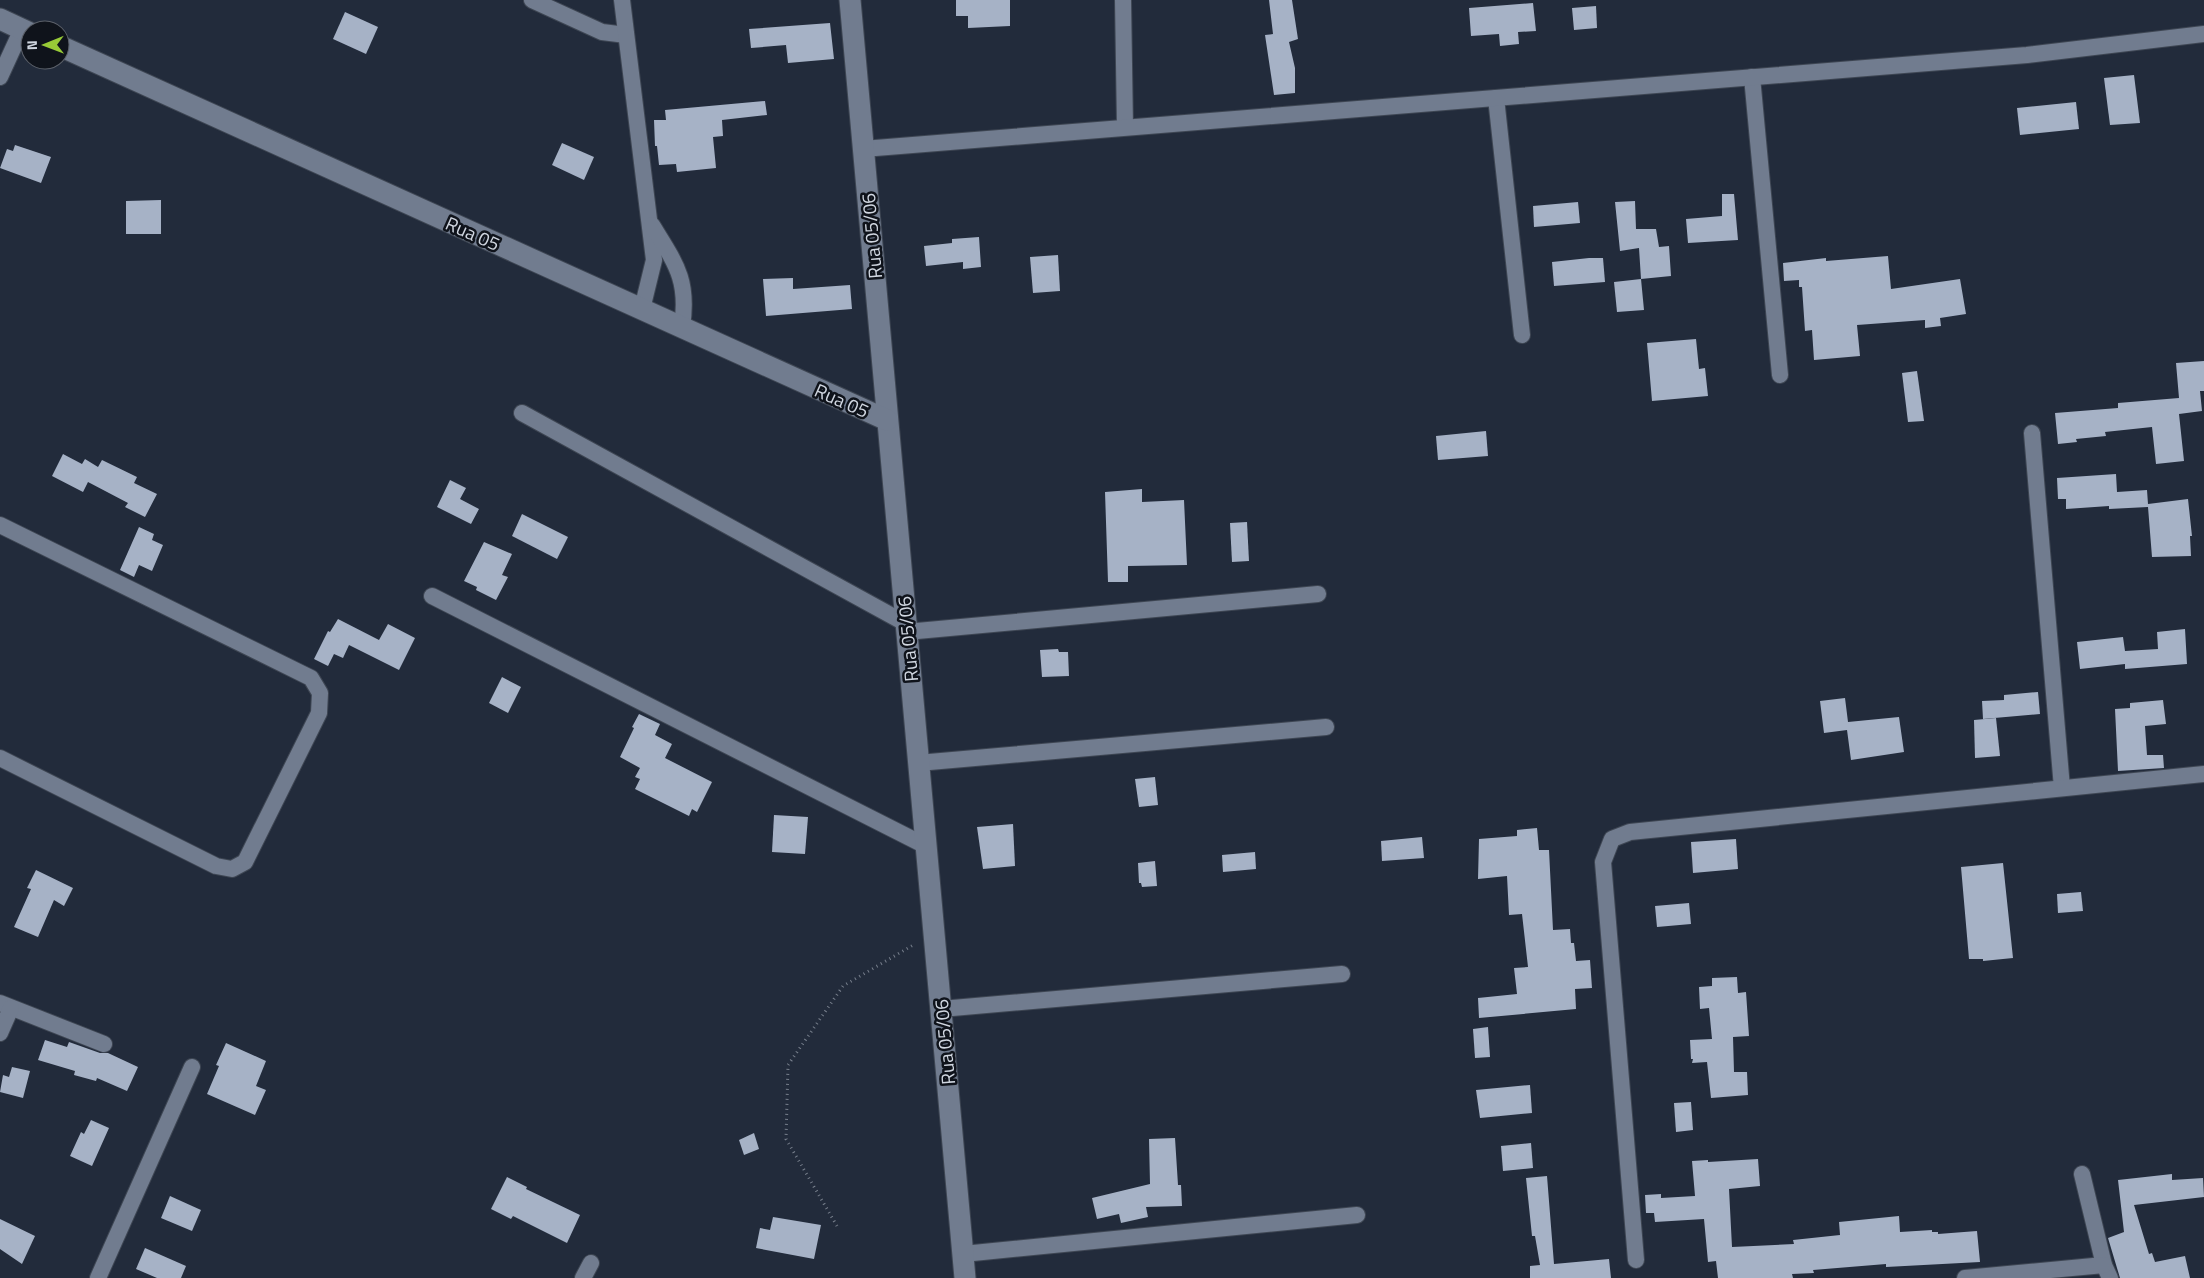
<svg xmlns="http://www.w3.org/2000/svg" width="2204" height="1278" font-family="'Titillium Web',sans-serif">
<rect width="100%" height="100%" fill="#222b3b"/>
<g fill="#a6b2c6">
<path d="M956,0h54v26l-42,2v-12h-12z"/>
<path d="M1269,0h23l6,39 -9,3 6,26v25l-21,2 -9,-60 8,-1z"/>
<path d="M1533,3l3,28 -18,1 1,12 -19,2 -1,-12 -28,2 -2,-28z"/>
<path d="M1596,6l1,22 -23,2 -2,-22z"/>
<path d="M345,12l33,15 -12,27 -33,-15z"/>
<path d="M830,23l4,36 -46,4 -2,-18 -35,3 -2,-19z"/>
<path d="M2134,75l6,48 -30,2 -6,-47z"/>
<path d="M765,101l2,14 -45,5 1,16 -10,1 3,31 -39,4 -1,-8 -17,1 -2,-19h-2l-1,-26h12l-1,-10z"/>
<path d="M2076,102l3,27 -59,6 -3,-27z"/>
<path d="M562,143l32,14 -10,23 -32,-15z"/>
<path d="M15,145l36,12 -10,26 -41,-15 7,-19 6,2z"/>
<path d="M1722,194h12l4,46 -50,3 -2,-24 36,-3z"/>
<path d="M161,200v34h-35v-33z"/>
<path d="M1635,201l1,28h20l3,18 10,-1 2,30 -30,3 -2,-31 -19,3 -5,-49z"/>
<path d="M1578,202l2,21 -46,4 -1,-21z"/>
<path d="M979,237l2,30 -18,2v-7l-37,4 -2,-20 28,-3v-4z"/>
<path d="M1058,255l2,36 -27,2 -3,-36z"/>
<path d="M1888,256l3,33 69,-10 6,35 -26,4 1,8 -16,2v-8l-68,5 3,31 -46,4 -2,-30 -7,1 -3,-44h-3v-7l-15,1 -1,-18 43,-5v3z"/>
<path d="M1589,258h14l2,24 -51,4 -2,-24z"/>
<path d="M793,278v11l57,-4 2,24 -86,7 -3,-37z"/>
<path d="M1641,279l3,31 -27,2 -3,-30z"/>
<path d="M1696,339l3,30 6,-1 3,28 -56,5 -5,-58z"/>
<path d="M2204,361v30h-4l2,20 -23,3 5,47 -28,3 -4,-37 -47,5 1,4 -30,3 1,3 -19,2 -3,-31 63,-5v-5l61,-5 -3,-35z"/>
<path d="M1917,371l7,50 -16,1 -6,-49z"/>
<path d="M1486,431l2,25 -50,4 -2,-24z"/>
<path d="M63,454l19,10 3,-5 13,8 4,-7 35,17 -3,6 23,11 -12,23 -20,-10 3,-4 -40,-21 -5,10 -31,-16z"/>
<path d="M2116,474l1,18 30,-2 1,14 40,-5 4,37h-2l1,20 -39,1 -4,-50 -39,2v-3l-43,3v-10h-8l-1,-21z"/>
<path d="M450,480l16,8 -6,11 19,10 -8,15 -34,-17z"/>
<path d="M1142,489v13l42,-2 3,65 -59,1v16h-20l-3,-90z"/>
<path d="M522,514l46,23 -11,22 -45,-23z"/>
<path d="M1247,522l2,39 -17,1 -2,-39z"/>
<path d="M139,527l15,7 -2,6 11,5 -11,26 -13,-6 -5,12 -14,-7z"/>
<path d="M484,542l28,12 -10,21 6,2 -12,23 -20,-10 1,-3 -13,-6z"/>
<path d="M338,619l41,21 9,-16 27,14 -16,32 -50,-25 -6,13 -9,-4 -6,12 -14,-7 14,-28 2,1z"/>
<path d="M2185,629l2,35 -62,5v-5l-45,5 -3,-27 46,-5 2,14 33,-2 -1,-17z"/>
<path d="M1058,649l1,3h9l1,24 -27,1 -2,-27z"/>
<path d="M502,677l19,10 -13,26 -19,-10z"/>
<path d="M2038,692l2,22 -57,5 -1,-18 22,-1v-5z"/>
<path d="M1845,698l3,24 51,-5 5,35 -53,8 -4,-30 -23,3 -4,-32z"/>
<path d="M2163,700l3,24 -21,2 2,29h16l1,13 -46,3 -3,-62 15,-1v-5z"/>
<path d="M639,714l21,10 -5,11 17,9 -7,14 47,24 -15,30 -5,-3 -3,7 -54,-27 5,-10 -5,-2 5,-9 -20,-11 14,-29 -2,-1z"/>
<path d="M1996,718l4,38 -25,2 -1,-38z"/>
<path d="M1155,777l3,28 -19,2 -4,-28z"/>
<path d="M774,815l34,2 -3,37 -33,-2z"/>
<path d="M1013,824l2,42 -32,3 -6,-42z"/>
<path d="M1537,828l2,22h10l4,80 17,-1 1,14h3l2,18 14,-1 2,28 -17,1 1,20 -97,9 -1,-20 39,-4 -3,-26 14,-1 -6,-53 -13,1 -2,-39 -29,3 1,-40 38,-3v-6z"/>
<path d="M1422,837l2,21 -42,3 -1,-20z"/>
<path d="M1736,839l2,30 -45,4 -2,-31z"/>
<path d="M1255,852l1,17 -33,3 -1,-17z"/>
<path d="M1155,861l2,25 -15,1 -1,-4h-2l-1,-20z"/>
<path d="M2003,863l10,95 -30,3v-2h-14l-8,-92z"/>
<path d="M36,870l37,18 -9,18 -10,-6 -16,37 -24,-10 17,-38 -4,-1z"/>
<path d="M2081,892l2,19 -25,2 -1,-19z"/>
<path d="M1689,903l2,21 -34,3 -2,-21z"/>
<path d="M1737,977l1,16 8,-1 3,44 -16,1 1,35h13l1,23 -37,3 -4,-36 -15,1 1,-4h-2l-1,-19 22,-1 -3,-31 -9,1 -1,-22 13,-1v-8z"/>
<path d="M1488,1027l2,30 -15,1 -2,-29z"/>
<path d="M45,1040l22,7 2,-5 31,11h8l30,14 -11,24 -30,-13 -1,3 -22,-6 1,-4 -37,-11z"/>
<path d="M226,1043l40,18 -10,25 10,4 -11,25 -48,-21 12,-28 -3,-1z"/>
<path d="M12,1067l18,4 -7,27 -23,-6 3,-17 6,2z"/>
<path d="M1530,1085l2,28 -52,5 -4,-28z"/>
<path d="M1691,1102l2,28 -17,2 -2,-29z"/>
<path d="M91,1120l18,8 -17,38 -22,-10 11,-24 3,2z"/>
<path d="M754,1133l5,16 -15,6 -5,-15z"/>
<path d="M1175,1138l3,47h3l1,21 -36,1 2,10 -27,6 -2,-9 -22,5 -5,-21 58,-14 -1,-45z"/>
<path d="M1531,1143l2,25 -30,3 -2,-25z"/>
<path d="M1758,1159l2,27 -31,3 3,58 62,-3 -1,-4 47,-5 -1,-13 60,-6 1,16 32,-2v2h6v2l39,-3 3,31 -94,5v-3l-73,6 1,3 -22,1 1,4h-75l-2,-17 -8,1 -4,-43 -49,3 -1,-9h-8l-1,-18 16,-1v4l34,-2 -3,-35 16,-1v2z"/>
<path d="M2172,1174v6l31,-2 1,19 -70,8 15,49 3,-1 3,9 30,-6 5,22h-70l-12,-40 16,-6 -6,-52z"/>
<path d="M1547,1176l7,88 55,-5 2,19h-81v-12l10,-1 -5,-29h-3l-6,-58z"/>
<path d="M507,1177l20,10 -1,2 54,26 -13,28 -54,-27 -2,3 -20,-10z"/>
<path d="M170,1196l31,14 -9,21 -31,-13z"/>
<path d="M773,1217l48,8 -7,34 -58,-11 4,-20 10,2z"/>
<path d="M0,1219l35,17 -13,28 -22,-15z"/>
<path d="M145,1248l41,18 -5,12h-24l-21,-9z"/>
</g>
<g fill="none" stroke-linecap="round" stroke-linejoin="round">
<g stroke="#3e4653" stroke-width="18">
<g id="minor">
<path d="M532,0l70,32 24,3"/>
<path d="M622,0l32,260 -12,49"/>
<path d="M1123,0l2,127"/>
<path d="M0,77l22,-48"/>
<path d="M1752,77l28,298"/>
<path d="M1496,98l26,237"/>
<path d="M863,149l1164,-94 177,-21"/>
<path d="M652,225c24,39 37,55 30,102"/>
<path d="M522,413l383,210"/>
<path d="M2032,433l30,355"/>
<path d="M0,525l311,153 9,15 -1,20 -74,149 -13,7 -16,-3 -216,-108"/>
<path d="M432,596l494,250"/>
<path d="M906,632l412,-38"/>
<path d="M918,763l408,-36"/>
<path d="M0,1003l104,41"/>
<path d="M941,1009l401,-35"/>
<path d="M0,1033l11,-25"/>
<path d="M2082,1174l22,91 6,13"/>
<path d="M963,1254l394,-39"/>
<path d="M1636,1260l-33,-398 9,-23 18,-7 574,-58"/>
<path d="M98,1278l94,-211"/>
<path d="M583,1278l8,-15"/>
<path d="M1965,1278l139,-13"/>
</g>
</g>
<g stroke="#3e4653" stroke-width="23">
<g id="tertiary">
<path d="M850,0l115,1278"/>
<path d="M0,19l30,14"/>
<path d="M60,46l827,374"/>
</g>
</g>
<path stroke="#777f8c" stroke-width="3" stroke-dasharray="1 4" stroke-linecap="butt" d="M837,1226l-51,-87 2,-74 55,-79 72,-42"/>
<use href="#minor" stroke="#717c8f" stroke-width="16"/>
<use href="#tertiary" stroke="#717c8f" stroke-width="21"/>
</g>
<g text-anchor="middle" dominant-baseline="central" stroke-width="5" stroke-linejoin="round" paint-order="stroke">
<g font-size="19" fill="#d0d6e0" stroke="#0f131b">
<text transform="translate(473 233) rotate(24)">Rua 05</text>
<text transform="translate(871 236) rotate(-95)">Rua 05/06</text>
<text transform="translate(842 400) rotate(24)">Rua 05</text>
<text transform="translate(907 639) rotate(-95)">Rua 05/06</text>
<text transform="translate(944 1042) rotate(-95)">Rua 05/06</text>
</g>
</g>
<g transform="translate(45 45) rotate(269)"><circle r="24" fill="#0f131b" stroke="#5c616a"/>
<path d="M0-4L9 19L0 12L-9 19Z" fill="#98cb37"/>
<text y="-8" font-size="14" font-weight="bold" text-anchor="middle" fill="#d0d6e0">N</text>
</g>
</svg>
